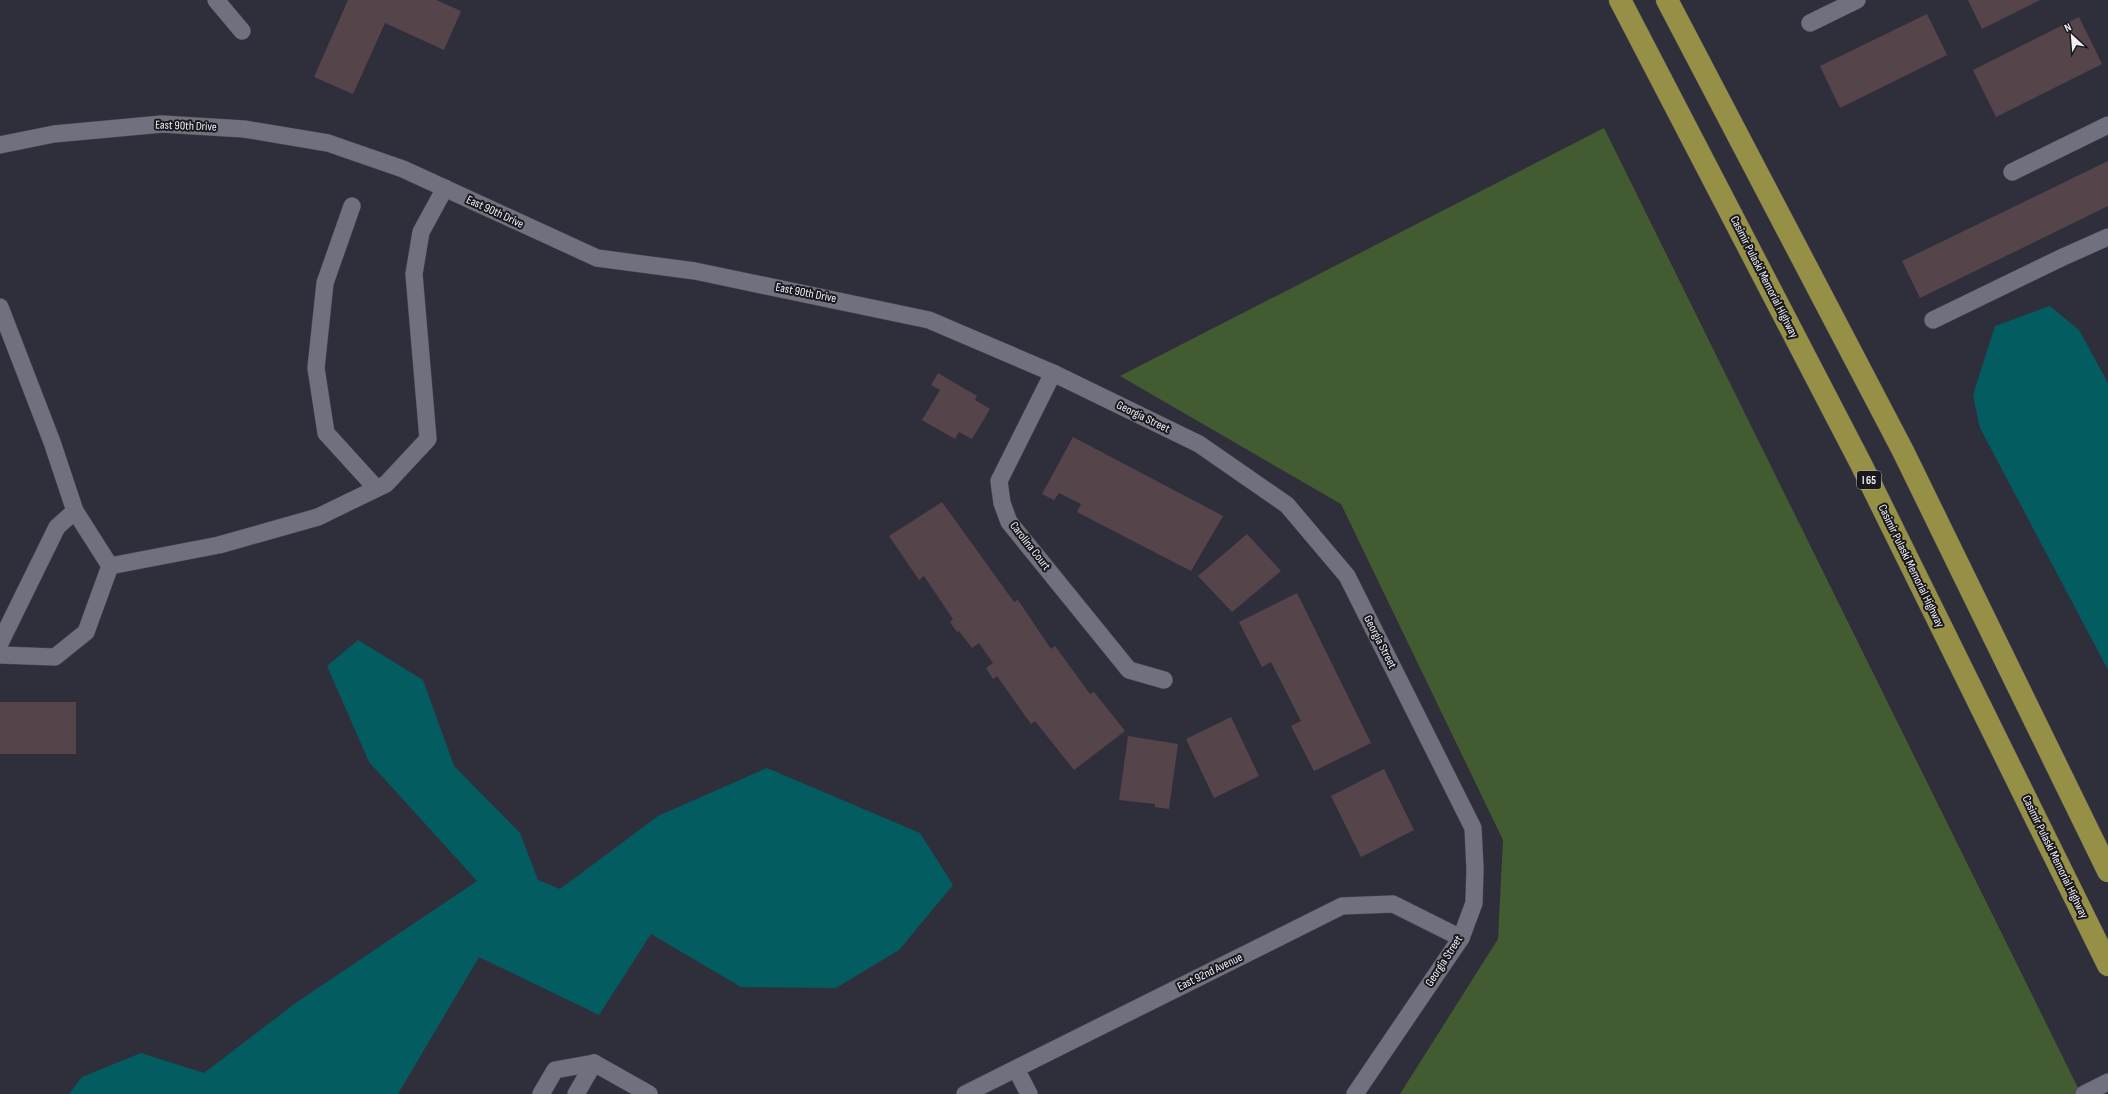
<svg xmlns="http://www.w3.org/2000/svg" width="2108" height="1094" font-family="'Sofia Sans Condensed',sans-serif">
<rect width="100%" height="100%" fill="#2f2f3c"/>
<path fill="#435b30" d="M1604,128l477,966h-681l98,-155 5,-99 -162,-336 -221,-128z"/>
<g fill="#035c5f">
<path d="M2050,306l29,24 29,53v287l-128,-242 -7,-33 22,-69z"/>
<path d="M358,640l65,40 31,86 66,67 18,47 22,9 98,-73 109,-48 153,65 33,52 -54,65 -63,38 -95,-1 -90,-53 -52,81 -120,-58 -81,137h-329l13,-17 59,-24 63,20 93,-71 180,-121 -108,-119 -42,-96z"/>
</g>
<g fill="#55454b">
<path d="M348,0h88l25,11 -17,39 -59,-27 -32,71 -39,-17z"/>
<path d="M1968,0h72l-58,29z"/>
<path d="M1927,14l20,41 -107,53 -20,-42z"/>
<path d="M2079,17l23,47 -106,53 -23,-47z"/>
<path d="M2108,161v45l-188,92 -18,-37z"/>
<path d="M938,373l39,23 -2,4 15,9 -18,30 -13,-7 -4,7 -33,-19 18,-30 -9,-5z"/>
<path d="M1073,437l150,79 -32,55 -114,-59 4,-8 -22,-11 -5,7 -12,-6z"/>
<path d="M942,502l72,100 4,-2 33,49 4,-3 35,48 4,-2 31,39 -51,39 -39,-49 -4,3 -34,-48 -4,3 -7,-11 7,-5 -14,-20 -7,5 -13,-17 -2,1 -7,-10 3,-3 -29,-43 -5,4 -30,-44z"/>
<path d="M1247,534l34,37 -49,41 -34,-36z"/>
<path d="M1297,593l74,150 -57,28 -23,-45 10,-5 -30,-59 -9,5 -23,-45z"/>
<rect x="0" y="702" width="76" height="52"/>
<path d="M1231,717l28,59 -45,22 -28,-59z"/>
<path d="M1128,736l50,8 -9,65 -14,-2v-3l-36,-4z"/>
<path d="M1384,769l30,61 -53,27 -30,-61z"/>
</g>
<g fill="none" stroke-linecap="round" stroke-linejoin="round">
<g stroke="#4b4b55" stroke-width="18">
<g id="minor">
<path d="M216,0l26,31"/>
<path d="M1810,23l47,-23"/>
<path d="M0,145l54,-11 108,-10 82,5 84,14 75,26 194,89 98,13 234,49 124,53 146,71 88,61 60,71 126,252 2,41 -1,34 -13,35 -106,156"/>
<path d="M2012,172l96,-47"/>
<path d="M352,206l-27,77 -9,85 10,65 50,55"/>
<path d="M0,307l52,135 23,69 35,55 -24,66 -31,25 -55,-2"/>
<path d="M1933,320l130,-63 45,-20"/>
<path d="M1053,373l-54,108 3,22 7,19 120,148 35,10"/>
<path d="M110,566l109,-21 99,-28 68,-33 42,-45 -14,-165 7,-42 24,-44"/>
<path d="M0,643l57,-116 18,-16"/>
<path d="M594,1063l55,31"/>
<path d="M1016,1069l13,25"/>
<path d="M541,1094l14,-24 39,-7"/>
<path d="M576,1094l18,-31"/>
<path d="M965,1094l377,-188 51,-2 68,34"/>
<path d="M2084,1094l24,-12"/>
</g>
</g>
<g stroke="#4b4b55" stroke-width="23">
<g id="highway">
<path d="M1620,0l241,464 247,501"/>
<path d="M1667,0l236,451 205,420"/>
</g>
</g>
<use href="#minor" stroke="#70707f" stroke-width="17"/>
<use href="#highway" stroke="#968f46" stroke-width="22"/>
</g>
<g text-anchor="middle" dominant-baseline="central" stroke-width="4" stroke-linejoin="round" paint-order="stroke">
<rect fill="#18181d" stroke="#afafb6" stroke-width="1" x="1857" y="471" width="24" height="18" rx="3"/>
<g font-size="11" font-weight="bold" fill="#f0f0f8">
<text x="1869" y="480">I 65</text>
</g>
<g font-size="12" fill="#f0f0f8" stroke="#18181d">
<text transform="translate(186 126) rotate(2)">East 90th Drive</text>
<text transform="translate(495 212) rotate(25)">East 90th Drive</text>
<text transform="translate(1764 277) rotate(63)">Casimir Pulaski Memorial Highway</text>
<text transform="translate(806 293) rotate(11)">East 90th Drive</text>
<text transform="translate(1143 417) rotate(26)">Georgia Street</text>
<text transform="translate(1030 546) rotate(52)">Carolina Court</text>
<text transform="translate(1911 566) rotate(64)">Casimir Pulaski Memorial Highway</text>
<text transform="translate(1380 642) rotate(63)">Georgia Street</text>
<text transform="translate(2055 857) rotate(64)">Casimir Pulaski Memorial Highway</text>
<text transform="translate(1444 961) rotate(-57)">Georgia Street</text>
<text transform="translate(1210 972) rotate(-26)">East 92nd Avenue</text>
</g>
</g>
<g transform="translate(2072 36) rotate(334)" stroke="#18181d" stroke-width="3" paint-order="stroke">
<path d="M0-3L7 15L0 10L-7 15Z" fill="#f0f0f8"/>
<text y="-6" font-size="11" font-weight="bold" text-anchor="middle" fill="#f0f0f8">N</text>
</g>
</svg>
